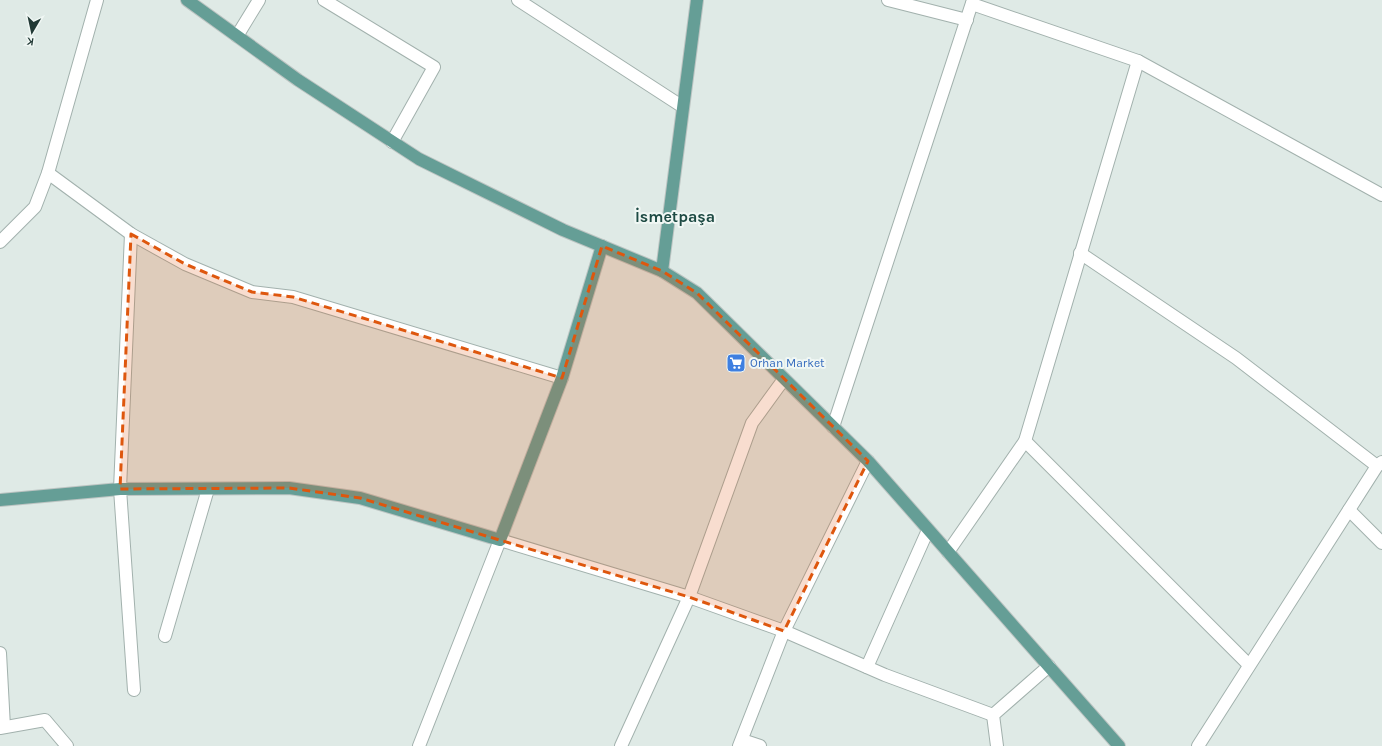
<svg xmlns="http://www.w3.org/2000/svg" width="1382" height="746" font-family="Karla,sans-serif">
<rect width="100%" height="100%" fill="#dfeae6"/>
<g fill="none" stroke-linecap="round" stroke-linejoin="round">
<g stroke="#a2b1ad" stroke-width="14">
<g id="minor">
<path d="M324,0l110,67 -42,75"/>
<path d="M518,0l165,107"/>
<path d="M888,0l79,20"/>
<path d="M972,4l166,57 244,134"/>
<path d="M237,36l22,-36"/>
<path d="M48,173l83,61 54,30 67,28 41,5 269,81"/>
<path d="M131,234l-11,255 14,201"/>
<path d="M0,242l35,-35 13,-34 49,-173"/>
<path d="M1080,253l156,105 141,108"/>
<path d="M833,427l140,-427"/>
<path d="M1025,441l224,224"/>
<path d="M1349,510l33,33"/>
<path d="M948,552l77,-111 113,-380"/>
<path d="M165,636l43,-147"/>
<path d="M0,653l4,74"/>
<path d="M867,667l61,-137"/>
<path d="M0,728l45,-8 22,26"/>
<path d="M742,740l18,6"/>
<path d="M419,746l81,-206 189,57 95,34 101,44 108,40"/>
<path d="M621,746l68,-149 63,-174 32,-44"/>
<path d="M739,746l45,-115 84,-170"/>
<path d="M997,746l-4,-31 56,-49"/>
<path d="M1198,746l179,-280 5,-4"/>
</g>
</g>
<g stroke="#bcc4c2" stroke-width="14">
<g id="major">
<path d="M187,0l111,80 121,79 144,71 99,41 35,22 171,168 251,285"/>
<path d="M662,271l35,-271"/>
<path d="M0,500l120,-11 169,-1 71,10 140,42 62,-162 40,-132"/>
</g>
</g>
<use href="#minor" stroke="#fff" stroke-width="12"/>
<use href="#major" stroke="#659e96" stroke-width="12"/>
</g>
<path fill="#de570e" fill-opacity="0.2" stroke="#de570e" stroke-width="3" stroke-dasharray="8 5" stroke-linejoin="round" d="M131,234l54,30 67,28 41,5 269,81 40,-132 60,25 35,22 171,168 -84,170 -95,-34 -329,-99 -71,-10 -169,1z"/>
<defs>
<g id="supermarket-square" transform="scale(1)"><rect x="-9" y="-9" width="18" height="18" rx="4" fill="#3f7fe0" stroke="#f0f7f4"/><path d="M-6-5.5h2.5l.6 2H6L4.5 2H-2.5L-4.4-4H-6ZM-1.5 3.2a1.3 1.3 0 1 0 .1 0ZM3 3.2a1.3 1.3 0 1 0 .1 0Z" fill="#fff"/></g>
</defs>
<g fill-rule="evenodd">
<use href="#supermarket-square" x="736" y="363"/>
</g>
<g text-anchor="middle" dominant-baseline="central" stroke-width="4" stroke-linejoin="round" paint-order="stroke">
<g font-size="12" fill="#366cbe" stroke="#f0f7f4" text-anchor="start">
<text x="750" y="363">Orhan Market</text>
</g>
<g font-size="16" font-weight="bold" fill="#1e4b44" stroke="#f0f7f4">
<text x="675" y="216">İsmetpaşa</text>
</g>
</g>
<g transform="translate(32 32) rotate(189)" stroke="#f0f7f4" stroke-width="3" paint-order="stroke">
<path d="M0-3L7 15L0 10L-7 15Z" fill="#213935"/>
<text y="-6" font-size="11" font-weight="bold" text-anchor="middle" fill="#213935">K</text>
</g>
</svg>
